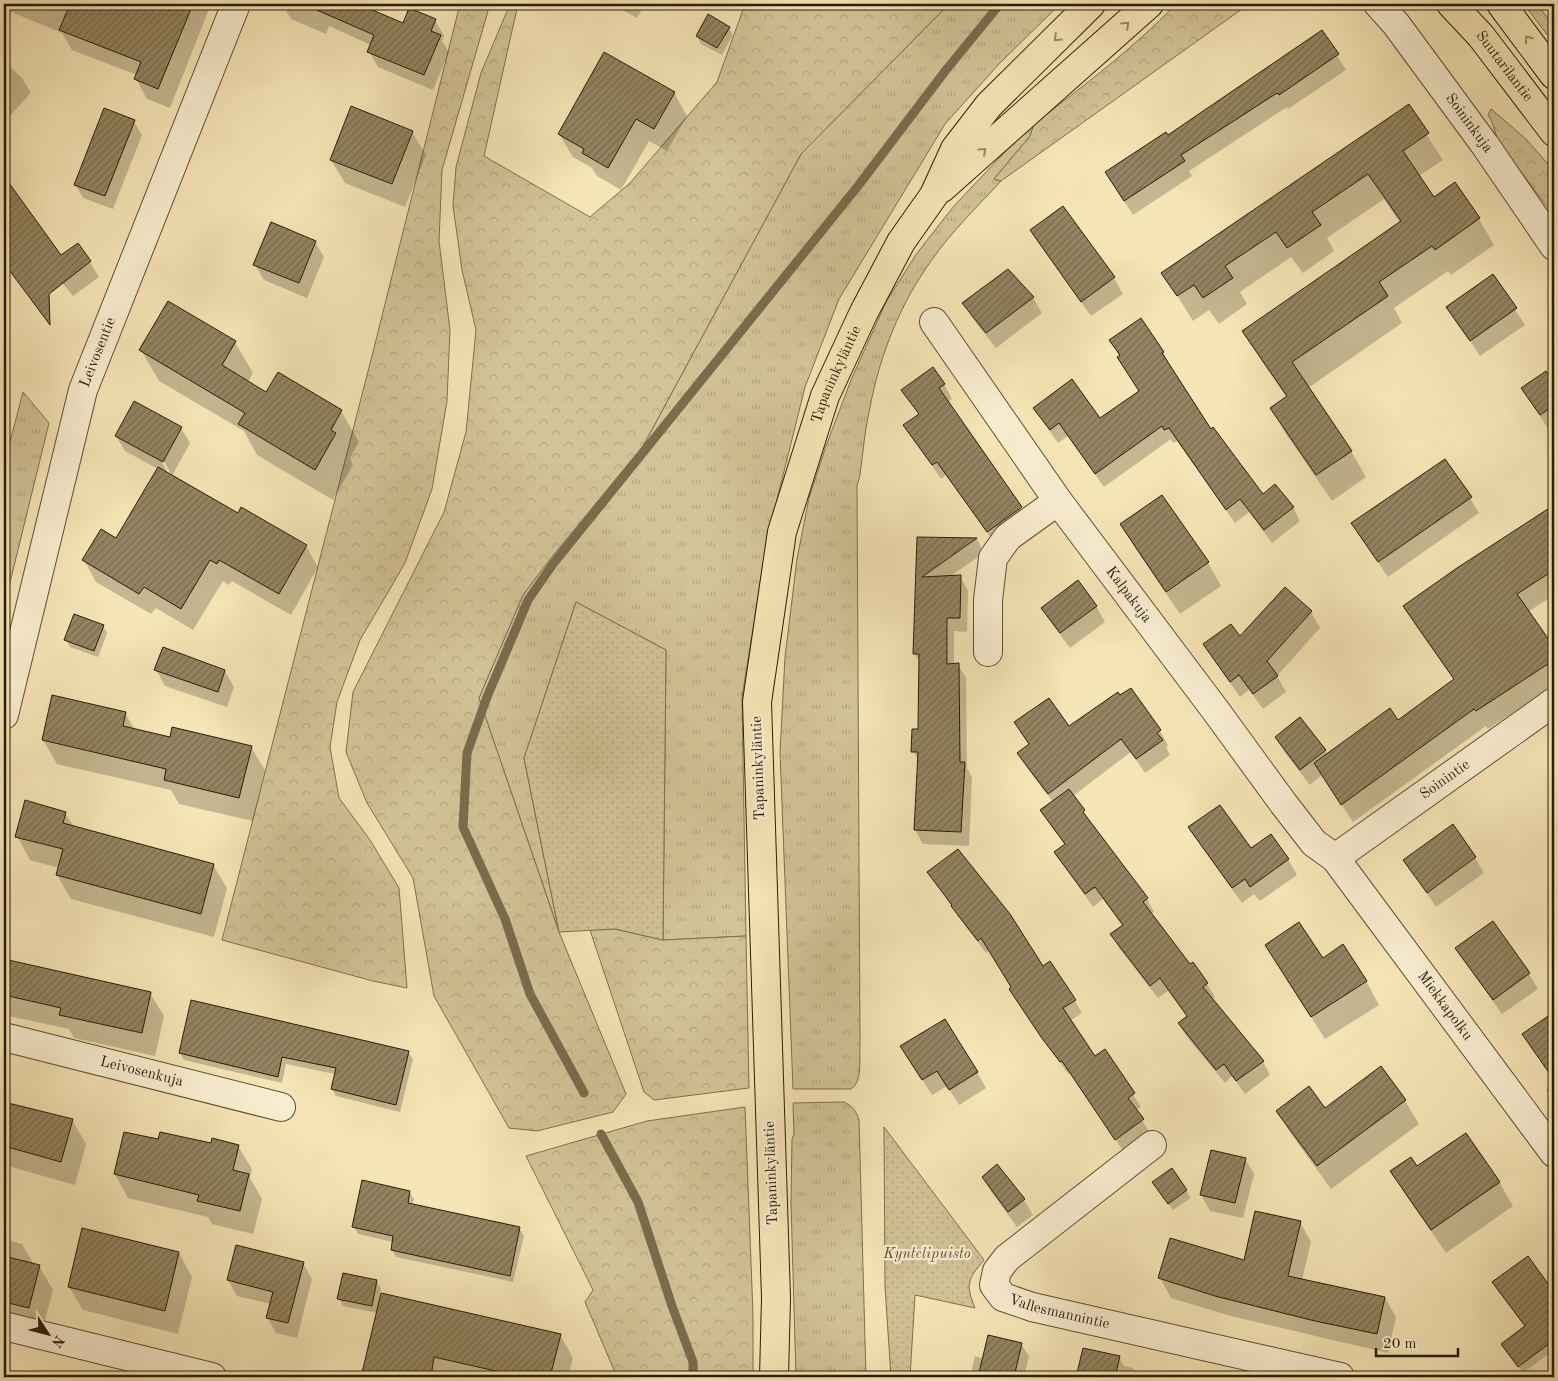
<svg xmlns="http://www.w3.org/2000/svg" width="1558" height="1381" font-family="'Old Standard TT',serif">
<defs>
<pattern id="grass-tufts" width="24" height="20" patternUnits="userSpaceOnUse" patternTransform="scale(1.25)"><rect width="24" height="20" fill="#d3c398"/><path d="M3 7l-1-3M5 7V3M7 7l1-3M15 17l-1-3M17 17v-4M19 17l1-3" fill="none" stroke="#b5a782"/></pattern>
<pattern id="forest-crowns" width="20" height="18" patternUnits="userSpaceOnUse" patternTransform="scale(1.25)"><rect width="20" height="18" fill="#d3c398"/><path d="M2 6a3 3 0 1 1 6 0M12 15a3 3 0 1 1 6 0" fill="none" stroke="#b5a782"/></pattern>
<pattern id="park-dots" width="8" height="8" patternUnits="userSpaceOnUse" patternTransform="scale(1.25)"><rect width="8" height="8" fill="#d3c398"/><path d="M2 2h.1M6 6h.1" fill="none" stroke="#b5a782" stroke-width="1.8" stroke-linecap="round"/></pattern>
<pattern id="building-hatch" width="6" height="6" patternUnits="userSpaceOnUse" patternTransform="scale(1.25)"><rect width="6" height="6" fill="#948562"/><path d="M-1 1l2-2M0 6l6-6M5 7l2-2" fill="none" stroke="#796c4f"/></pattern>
</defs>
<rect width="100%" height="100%" fill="#f6e5b6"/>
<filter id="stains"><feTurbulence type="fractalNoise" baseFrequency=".004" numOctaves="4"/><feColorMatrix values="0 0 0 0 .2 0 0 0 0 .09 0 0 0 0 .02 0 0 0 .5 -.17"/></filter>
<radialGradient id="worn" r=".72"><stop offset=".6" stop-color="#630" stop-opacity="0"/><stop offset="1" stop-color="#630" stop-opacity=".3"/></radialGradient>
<g fill="url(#grass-tufts)" stroke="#7e7050">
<path d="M949,4h111l-61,60 -54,60 -106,175 -34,88 -37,149 -26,161 4,239 -83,4 3,-290 -90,-48 -52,156 35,174 -80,-234 44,-103 28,-37 92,-112 158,-292z"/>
<path d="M1524,4h13l17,23v17z"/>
<path d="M1034,124l-4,12 -36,43 7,2c-24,26 -50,51 -70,80 -31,43 -51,94 -61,146 -5,22 -7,45 -10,68l-3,11 3,558c-1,13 3,38 -9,45h-58l-13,-337 5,-95 12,-98 12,-61 17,-52 25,-66 35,-78 31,-49 37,-47 49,-52z"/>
<path d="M23,392l26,31 -45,184v-142z"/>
<path d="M844,1102c9,4 12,9 15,18l7,257h-70l-5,-174 1,-64 2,-5 -1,-31z"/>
</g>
<g fill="url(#forest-crowns)" stroke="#7e7050">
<path d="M460,4h30l-48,166 -3,71 11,89 -3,71 -15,88 -27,74 -45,77 -23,62 -7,45 9,51 31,42 29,48 8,100 -34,-7 -151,-41 153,-596z"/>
<path d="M510,4h8l-34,152 106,61 40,-34 87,-101 28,-78h204l-148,150 -158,292 -92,112 -28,37 -44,103 80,234 67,162 -13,18 -76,19 -28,-3 -75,-132 -21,-118 -46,-75 -21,-51 7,-60 91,-180 22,-80 10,-102 -14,-60 -9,-64 3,-39 25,-94z"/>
<path d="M1176,4h73l-248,177 -7,-2 36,-43 4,-12c49,-38 99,-75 142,-120z"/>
<path d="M1491,109l35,30 28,32v45l-56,-75 -6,-19 -4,-7z"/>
<path d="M615,929l48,11 83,-4 3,152 -95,12 -10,-8 -54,-162z"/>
<path d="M745,1107l8,207v63h-136l-32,-75 8,-12 -67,-134 121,-35z"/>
</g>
<g fill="url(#park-dots)" stroke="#7e7050">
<path d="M576,602l90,48 -3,290 -48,-11 -56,3 -35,-174z"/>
<path d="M884,1127l100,133c-16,19 -19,24 -9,48l-60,-13 -5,82h-19l-6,-90z"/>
</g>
<g fill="#0003" fill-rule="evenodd">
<path d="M4,4h138l16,6 3,-6h50l-41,104 -23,-9 -11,-20 1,-4 -65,-25 -10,-17 -58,-24z"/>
<path d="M282,4h93l2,3 -2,5 29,12 31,-4 9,16 -2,5 7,11 -16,38 -55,-23 -9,-16 2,-6 -42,-19 -3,8 -35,-15z"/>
<path d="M612,4h33l-8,14z"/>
<path d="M729,28l4,7 -11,20 -21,-11 -4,-8z"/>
<path d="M1322,32l24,38 -58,39 -1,-2 -98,64 3,5 -59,39 -18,-28 53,-50z"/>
<path d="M4,61l18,17 9,15 -27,29z"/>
<path d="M674,93l13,23 -20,35 -18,-10 -28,49 -24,-14 -5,-8 -19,-11 -14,-23z"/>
<path d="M1408,106l35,54 -24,16 15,23 21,-15 24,35 15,26 -43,30 -3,-4 -54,37 8,15 -94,65 43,63 15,26 -34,24 -46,-67 -14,-26 15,-10 -28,-41 -15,-26 156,-108 -16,-24 -57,39 7,13 -31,22 -12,-16 -51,35 7,12 -28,20 -10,-14 -16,11 -30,-48z"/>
<path d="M134,122l8,13 -29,74 -30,-11 -8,-14z"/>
<path d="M412,132l14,23 -21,52 -60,-24 -14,-23z"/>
<path d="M11,187l49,71 30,4 9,15 -26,19 -13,-16 -22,9 -34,-45v-52z"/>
<path d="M1063,208l51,70 9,16 -32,22 -50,-70 -9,-15z"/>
<path d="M315,242l9,15 -17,41 -43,-18 -9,-15z"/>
<path d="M1493,276l32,49 -45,31 -32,-49z"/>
<path d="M1033,298l9,15 -46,35 -23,-29 -9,-16z"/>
<path d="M1140,320l23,33 47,77 52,66 31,11 7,14 -28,22 -23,-31 -14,11 -58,-82 -4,2 -2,-4 -67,48 -36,-51 -10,7 -15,-21 -8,-14 65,12 40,-29 -30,-51z"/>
<path d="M235,342l18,31 -5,9 19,11 74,18 18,31 -9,16 3,7 -20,35 -76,-45 -13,-24 -85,-50 -18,-31z"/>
<path d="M1546,373l8,11v43l-5,3 -27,-41z"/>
<path d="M944,384l8,15 -5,3 82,120 -33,23 -50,-70 -5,4 -36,-54 18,-7 -11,-15h-2l-7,-13z"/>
<path d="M181,428l9,15 -18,33 66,39 68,31 12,21 -27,48 -59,-34 -3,4 -6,-4 -30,49 -37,-22 -5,6 -55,-32 -12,-22 33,-20 41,-71 -33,-18 -9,-15zM161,456l11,19h-3l-10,-18z"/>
<path d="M4,432l3,5 -3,13z"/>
<path d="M1554,480v11l-4,-8z"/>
<path d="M1470,498l9,15 -91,64 -26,-38z"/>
<path d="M1554,507v88l-26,17 26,37v36l-66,44 -2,-3 -133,96 -31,-47 -12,10 -25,-32 -9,-15 49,12 3,5 70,-34 56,-41 -39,-55 -10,-18 53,-38z"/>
<path d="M1121,524l87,39 13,23 -41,28 -45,-66z"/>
<path d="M918,539h59l7,14 -35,24h11l8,13 -1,42 -13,-1v34h4l8,13 1,90 5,9 -3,69 -46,-2 -8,-14 4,-69 -6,-10 7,-20v-68l-5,-9z"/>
<path d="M1078,582l18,24 9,16 -35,26 -18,-24 -9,-16z"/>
<path d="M1311,612l9,16 -43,48 9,16 -23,17 -14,-19 -9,7 -26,-37 -9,-15 35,-7z"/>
<path d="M103,626l4,7 -9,24 -28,-10 -4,-7z"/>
<path d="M163,648l62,23 9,16 -7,20 -62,-21 -9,-16z"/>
<path d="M125,713l10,17 36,8 80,9 14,23 -12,51 -74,-17 -8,-14 -114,-26 -14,-24z"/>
<path d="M1069,727l91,4 8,14 -2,2 4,8 -25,18 -14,-21 -58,44 18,28 56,75 7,13 -3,2 39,51 2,-1 15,20 8,13 -4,2 52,63 7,13 -25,19 -13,-18 -7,7 -38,-46 -8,-13 9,-7 -20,-26 -10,7 -39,-50 -7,-13 11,-8 -20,-28 -10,8 -38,-55 10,-7 -24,-34 12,-9 -26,-34 -8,-15z"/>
<path d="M65,813l9,14 139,38 14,23 -13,49 -143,-38 -14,-24 2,-7 -29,-8 -13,-24z"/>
<path d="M1190,827l61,23 37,9 9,16 -37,26 -6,-7 -12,9 -43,-60z"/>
<path d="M1475,858l9,15 -48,34 -31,-47z"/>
<path d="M929,873l113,95 33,33 7,12 -12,8 25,36 10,-6 36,56 -5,3 14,23 -26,19 -54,-79 -2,1 -50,-72 -5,-14 -23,-38 -4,3 -26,-34z"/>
<path d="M1492,923l37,51 9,15 -36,25 -36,-51 -9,-15z"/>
<path d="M1266,945l100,36 13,24 -54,34z"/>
<path d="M4,960l146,33 14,23 -9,40 -81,-18 -5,-9 -65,-14z"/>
<path d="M408,1052l5,7 -13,53 -64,-16 -4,-7 3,-15 -49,-10 -4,19 -98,-23 -4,-7z"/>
<path d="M911,1062l66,10 9,16 -27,17 -12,-19 -15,9z"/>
<path d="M1381,1068l24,33 14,23 -88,65 -40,-55 -14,-23 48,-1z"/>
<path d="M1554,1084v19l-8,-13z"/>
<path d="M4,1102l68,18 14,24 -11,41 -71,-20z"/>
<path d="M212,1145l26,1 14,23 -2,9 12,21 -9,35 -41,-10 -4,-7 -80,-19 -13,-24z"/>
<path d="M1245,1159l9,15 -11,44 -33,-7 -9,-16z"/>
<path d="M1417,1168l82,14 14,24 -67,47 -40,-58 -14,-24z"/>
<path d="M983,1177l41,23 9,15 -16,12 -25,-34z"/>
<path d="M1158,1190h28l5,8 -18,12z"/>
<path d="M409,1192l5,7 -2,6 107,23 5,8 -11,46 -117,-25 -4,-7 1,-8 -35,-8 -4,-7z"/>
<path d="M1300,1222l11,20 -9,38 83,18 11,19 -8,36 -157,-37 -60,-18 -11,-20 85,-16z"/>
<path d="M4,1239l18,5 12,21 5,1 14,24 -11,41 -38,-10z"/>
<path d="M179,1253l13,24 -14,57 -95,-24 -14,-23z"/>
<path d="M1528,1258l26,36v56l-31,23 -16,-22 19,-24 -28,-37z"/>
<path d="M303,1263l9,16 -15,59 -21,-5 -9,-16 4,-13 -34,-8 -9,-16z"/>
<path d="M376,1281l5,8 -2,10 181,36 13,23 -5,19h-206l16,-64 -35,-7 -4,-8z"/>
<path d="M1021,1344l8,12 -5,21h-54l5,-21 9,3z"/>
<path d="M1084,1349l35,8 5,9 9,2 5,9h-60z"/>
</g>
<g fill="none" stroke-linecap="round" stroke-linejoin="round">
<g stroke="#7a6c4d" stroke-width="9">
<path d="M584,1093l-54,-99 -25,-75 -42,-92 4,-74 20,-56 41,-97 25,-36 305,-378 88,-116 54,-66"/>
<path d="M601,1134l37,68 34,104 21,56v15"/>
</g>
</g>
<g fill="url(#building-hatch)" stroke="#291c08">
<path d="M70,4h123l-35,85 -24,-10 7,-17 -82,-32z"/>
<path d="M303,4h55l45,19 6,-15 27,11 -5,12 10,4 -17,40 -57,-23 7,-17z"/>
<path d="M708,14l22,13 -13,21 -21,-12z"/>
<path d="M1322,30l17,24 -60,41 -2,-2 -96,62 4,6 -61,40 -19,-29 61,-40 2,3z"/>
<path d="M604,52l71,40 -21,37 -18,-10 -28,49 -26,-15 2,-4 -26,-15z"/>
<path d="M1409,104l20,29 -26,18 31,46 21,-15 25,36 -45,32 -3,-4 -53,36 9,14 -96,66 60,89 -36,24 -46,-67 17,-12 -45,-65 159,-110 -33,-47 -56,38 9,13 -34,23 -11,-16 -51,34 8,12 -30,20 -9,-13 -17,11 -16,-23z"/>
<path d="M351,106l62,25 -21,53 -62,-24z"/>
<path d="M104,108l31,12 -30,76 -31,-11z"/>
<path d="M4,176l57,79 17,-12 13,18 -42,33 1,31 -46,-62z"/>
<path d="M1063,206l52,71 -34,25 -51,-72z"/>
<path d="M271,222l45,19 -17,42 -46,-18z"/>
<path d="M1008,269l26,28 -48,36 -24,-30z"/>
<path d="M1493,274l24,34 -47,33 -24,-34z"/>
<path d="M168,301l68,40 -14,24 44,27 12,-20 64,38 -11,20 5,3 -21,37 -77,-46 7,-11 -106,-63z"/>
<path d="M1141,318l23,34 -2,1 49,76 2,-2 50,67 12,-10 19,23 -30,23 -24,-31 -14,11 -57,-82 -5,2 -2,-4 -67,48 -36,-51 -9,7 -17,-22 39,-29 28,39 39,-27 -22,-34 3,-2 -11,-15z"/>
<path d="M933,367l12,17 -6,4 83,119 -35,25 -50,-70 -5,3 -29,-40 16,-11 -18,-24z"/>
<path d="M1546,371l8,11v23l-14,10 -19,-27z"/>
<path d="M134,401l48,26 -19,35 -48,-26z"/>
<path d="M1445,459l27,38 -94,65 -27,-39z"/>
<path d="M158,467l80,46 3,-6 66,38 -28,49 -60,-34 -2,4 -7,-4 -29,49 -37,-22 -5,7 -57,-34 19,-31 15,9z"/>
<path d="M1162,495l47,67 -43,30 -46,-68z"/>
<path d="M1554,505v65l-37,24 37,53v13l-78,51 -2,-2 -133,96 -27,-42 76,-55 8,12 56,-41 -51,-73 54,-38z"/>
<path d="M917,537l60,1 -55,39 39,-2 -1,43h-13v46l12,-1 1,99h5l-4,70 -47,-2 4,-78h-7l1,-23h6l1,-75h-6z"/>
<path d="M1078,580l19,26 -37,27 -19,-25z"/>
<path d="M1285,587l27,24 -45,50 11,15 -25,18 -14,-19 -9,7 -27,-38 28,-20 9,12z"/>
<path d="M74,614l30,11 -10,26 -30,-11z"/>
<path d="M163,647l62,23 -7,22 -64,-22z"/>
<path d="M1131,688l30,42 -4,3 6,7 -27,19 -15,-20 -73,55 -31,-41 12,-9 -15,-22 35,-24 20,28 49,-34 2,3z"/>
<path d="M52,695l74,17 -3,14 47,11 2,-10 80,19 -13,52 -75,-18 2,-11 -124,-29z"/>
<path d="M1300,717l26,33 -26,20 -25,-33z"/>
<path d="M1069,789l16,21 -2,2 65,86 -5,4 47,62 3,-2 15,21 -5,4 61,74 -28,20 -12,-17 -8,6 -38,-47 9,-7 -27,-38 -10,8 -40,-52 13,-9 -28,-38 -10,7 -31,-42 11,-8 -25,-34z"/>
<path d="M25,800l41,12 -3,11 151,41 -13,50 -145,-39 7,-26 -48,-12z"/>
<path d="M1220,805l31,43 20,-14 18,25 -39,28 -5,-8 -13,9 -44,-61z"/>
<path d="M1453,824l23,33 -49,36 -24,-33z"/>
<path d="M958,849l52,65 33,52 7,-5 26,39 -13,8 32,48 10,-7 30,44 -7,5 16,21 -29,21 -53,-79 -2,1 -19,-25 -32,-48 2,-2 -30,-49 -3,3 -27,-35 1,-1 -25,-33z"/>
<path d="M1493,921l37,52 -37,27 -38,-52z"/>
<path d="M1299,922l24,36 20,-14 24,37 -56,36 -46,-72z"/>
<path d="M4,959l147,33 -9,41 -83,-18 2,-7 -57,-13z"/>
<path d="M191,1000l218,51 -13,54 -65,-16 5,-21 -54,-11 -4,20 -99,-24z"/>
<path d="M1554,1012v68l-32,-46z"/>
<path d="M945,1019l33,53 -29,18 -12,-19 -15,9 -22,-34z"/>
<path d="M1381,1066l25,34 -89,66 -41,-55 33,-25 16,22z"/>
<path d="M4,1102l69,17 -12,43 -57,-16z"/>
<path d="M124,1132l34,7 2,-7 51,11 1,-5 27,7 -6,25 16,4 -9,37 -43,-10 2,-6 -85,-21z"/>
<path d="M1466,1133l34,49 -69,48 -41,-59 21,-14 6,9z"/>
<path d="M1211,1150l35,8 -11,45 -35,-8z"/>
<path d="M997,1164l28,35 -17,13 -26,-35z"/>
<path d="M1172,1168l15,22 -19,14 -16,-22z"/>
<path d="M362,1180l48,11 -2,12 112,24 -10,49 -119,-26 2,-14 -41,-9z"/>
<path d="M1255,1211l46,10 -13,55 97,21 -8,37 -62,-13 -100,-25 -57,-18 12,-40 74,22z"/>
<path d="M82,1228l97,24 -14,59 -97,-24z"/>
<path d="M236,1245l68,17 -16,61 -22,-5 7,-26 -46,-12z"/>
<path d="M4,1256l36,9 -11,43 -25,-6z"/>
<path d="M1528,1256l26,36v48l-36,27 -17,-23 24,-18 -33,-44z"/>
<path d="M343,1273l34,7 -5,26 -35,-7z"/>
<path d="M381,1293l180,41 -11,43h-28l-88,-20 -3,20h-70z"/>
<path d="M988,1335l34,8 -8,34h-36z"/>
<path d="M1083,1348l37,8 -5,21h-39z"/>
</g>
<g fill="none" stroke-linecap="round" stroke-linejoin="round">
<g stroke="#5c4e34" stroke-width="30">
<g id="street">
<path id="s1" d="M1378,4l18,20 89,121 69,101"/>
<path id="s2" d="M934,322l124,179 158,210 67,92 31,40 21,15 219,295"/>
<path d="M988,652v-52l5,-42 15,-21 50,-36"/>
<path id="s3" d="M4,715l79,-325 153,-386"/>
<path id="s4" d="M1335,858l219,-156"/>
<path id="s5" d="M4,1037l277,70"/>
<path id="s6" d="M1152,1145l-145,113 -10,13 -3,14 9,12 29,10 308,70"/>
<path d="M4,1326l208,51"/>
</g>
</g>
<g stroke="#291c08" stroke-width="30">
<g id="primary">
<path id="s7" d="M1451,4l30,32 73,96"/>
<path d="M1501,4l53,71"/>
<path d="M942,188l207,-184"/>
<path id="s8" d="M774,1377l2,-79 -19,-596 25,-170 43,-136 39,-84 37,-70 33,-47 21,-46 34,-44 102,-101"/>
</g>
</g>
<use href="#street" stroke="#f9eed0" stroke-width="28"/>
<use href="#primary" stroke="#f6e5b6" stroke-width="28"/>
</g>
<defs><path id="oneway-chevron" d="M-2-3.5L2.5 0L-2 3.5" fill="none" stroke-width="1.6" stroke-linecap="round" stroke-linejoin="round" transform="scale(1.25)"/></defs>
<g stroke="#9a8b68">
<use href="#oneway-chevron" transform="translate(1126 25) rotate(-43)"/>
<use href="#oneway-chevron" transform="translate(1057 38) rotate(137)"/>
<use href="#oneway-chevron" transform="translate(1528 39) rotate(-127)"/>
<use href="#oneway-chevron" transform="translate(983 151) rotate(-42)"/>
</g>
<g text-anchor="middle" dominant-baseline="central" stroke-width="4.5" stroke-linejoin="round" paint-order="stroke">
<g font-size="15" fill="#291c08" stroke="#f9eed0">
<text stroke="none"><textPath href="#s7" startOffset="82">Suutarilantie</textPath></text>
<text stroke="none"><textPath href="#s1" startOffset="150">Soininkuja</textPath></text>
<text stroke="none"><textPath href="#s3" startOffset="375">Leivosentie</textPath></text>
<text stroke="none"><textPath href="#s8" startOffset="1014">Tapaninkyläntie</textPath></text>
<text stroke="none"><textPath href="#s2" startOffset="335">Kalpakuja</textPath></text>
<text transform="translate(759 768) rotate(-92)">Tapaninkyläntie</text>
<text stroke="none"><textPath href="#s4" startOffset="135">Soinintie</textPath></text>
<text stroke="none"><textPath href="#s2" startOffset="855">Miekkapolku</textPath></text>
<text stroke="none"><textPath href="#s5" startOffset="142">Leivosenkuja</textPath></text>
<text transform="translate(772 1173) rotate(-92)">Tapaninkyläntie</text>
<text stroke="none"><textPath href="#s6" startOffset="288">Vallesmannintie</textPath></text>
</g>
<g font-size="15" font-style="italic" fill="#5c4e33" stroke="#f9eed0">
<text x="927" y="1254">Kyntelipuisto</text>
</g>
</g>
<rect width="1558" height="1381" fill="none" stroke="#f6e5b6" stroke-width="20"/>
<rect x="5" y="5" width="1548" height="1371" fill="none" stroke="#291c08" stroke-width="2.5"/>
<rect x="10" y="10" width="1538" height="1361" fill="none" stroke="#291c08"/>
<g transform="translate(48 1334) rotate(126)" stroke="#f9eed0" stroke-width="4" paint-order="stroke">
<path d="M0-4L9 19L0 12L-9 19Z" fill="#291c08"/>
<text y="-8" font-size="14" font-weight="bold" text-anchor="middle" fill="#291c08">N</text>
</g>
<path d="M1376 1348v8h82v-8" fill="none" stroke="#291c08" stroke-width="2.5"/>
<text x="1383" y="1348" font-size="15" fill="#291c08" stroke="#f9eed0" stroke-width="4" paint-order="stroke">20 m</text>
<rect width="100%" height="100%" filter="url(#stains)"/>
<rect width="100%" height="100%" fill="url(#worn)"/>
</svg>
